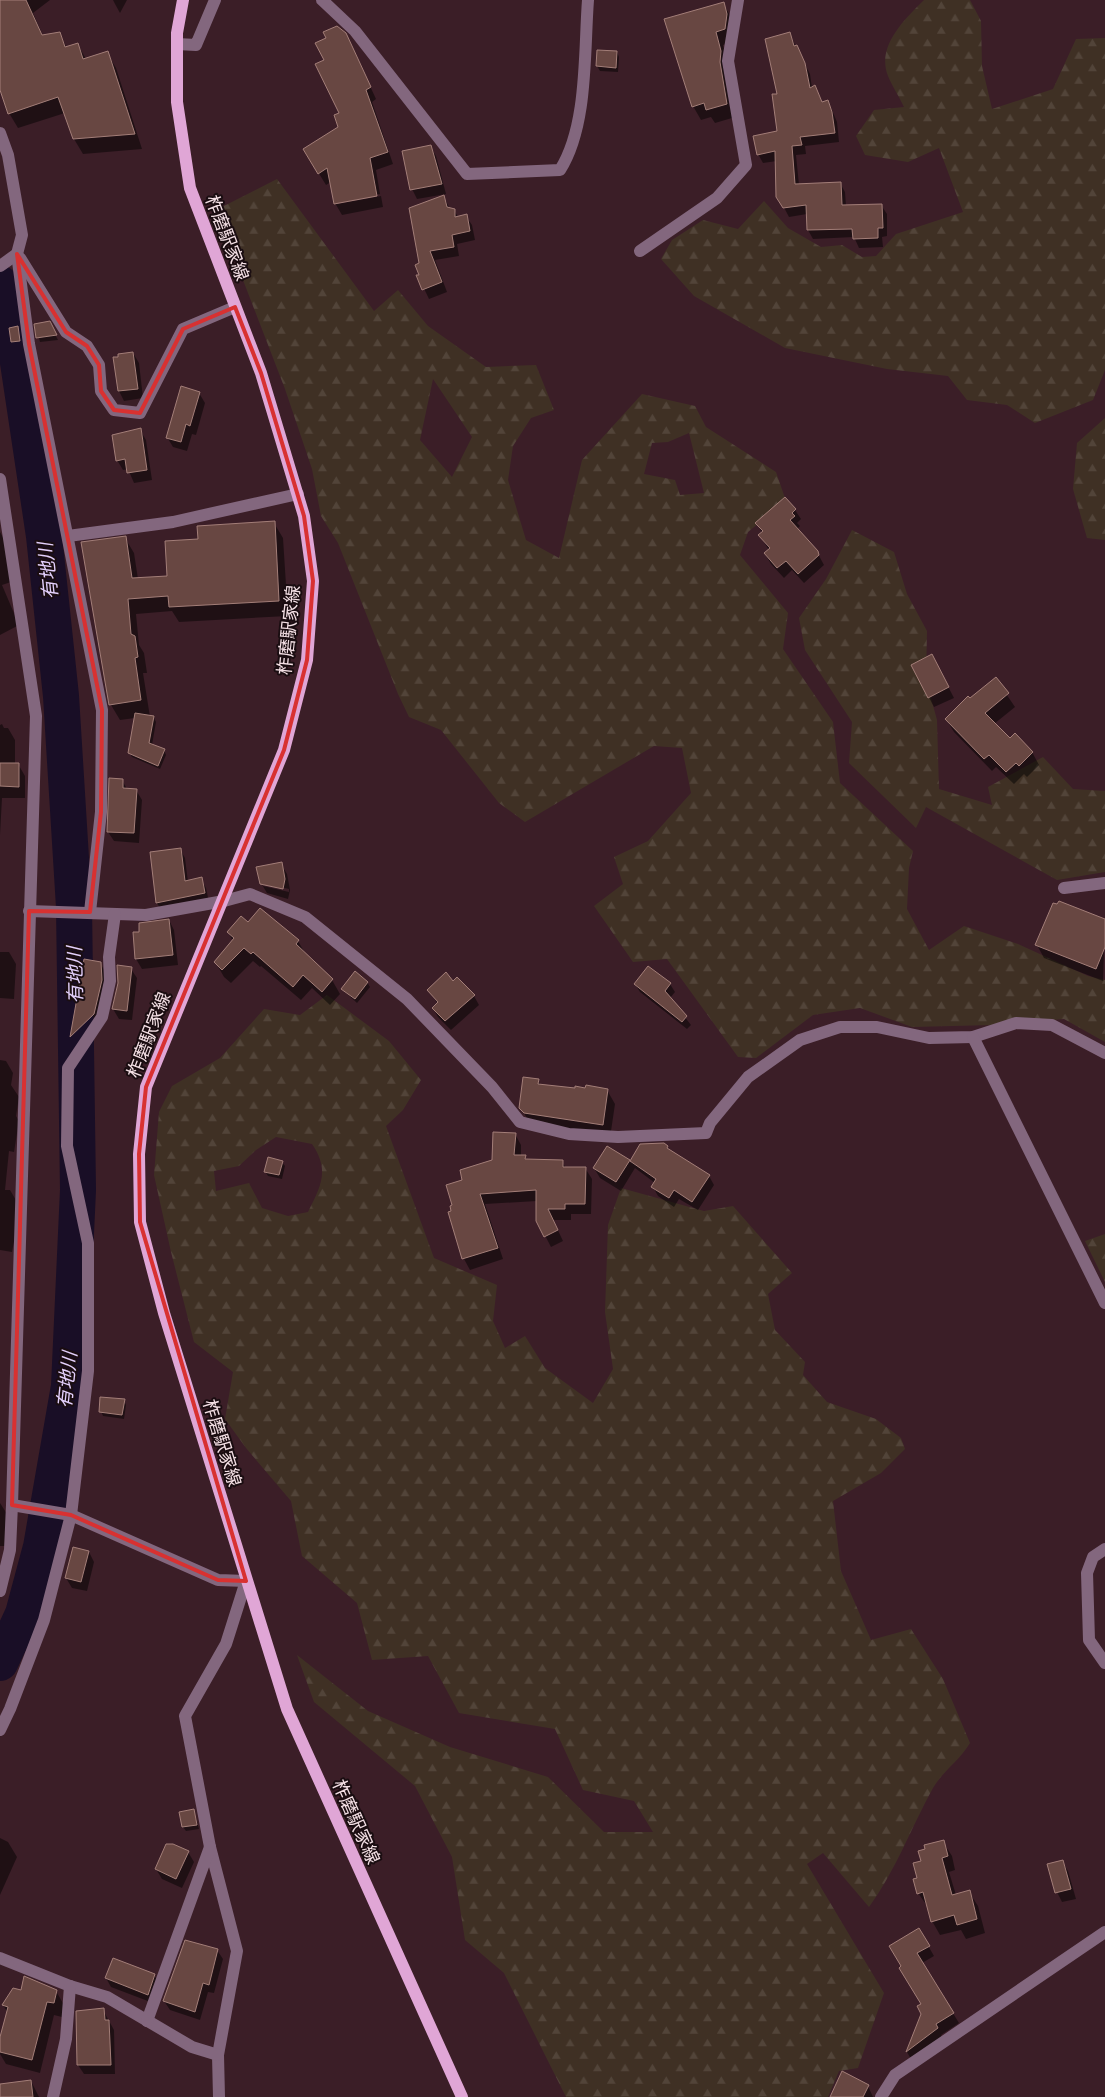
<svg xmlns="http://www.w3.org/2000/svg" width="1105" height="2097" font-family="'Times New Roman','Noto Sans JP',serif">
<defs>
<pattern id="forest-firs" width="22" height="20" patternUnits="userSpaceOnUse" patternTransform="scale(1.25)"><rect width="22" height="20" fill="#3f3024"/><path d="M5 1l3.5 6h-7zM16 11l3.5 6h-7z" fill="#524439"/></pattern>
</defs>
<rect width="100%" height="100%" fill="#3b1e27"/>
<g fill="url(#forest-firs)" fill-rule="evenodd">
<path d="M924,0h46l11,21 1,45 10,43 61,-20 23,-50 29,-1v332l-12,30 -58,23 -28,-18 -40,-5 -19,-24 -61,-7 -102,-21 -91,-52 -33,-37 11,-19 31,-20 35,9 26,-28 24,27 33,19 21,-2 20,12 14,-1 20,-22 67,-22 -24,-64 -31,14 -43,-7 -9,-19 18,-26 30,-3c-5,-11 -12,-21 -16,-31 -12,-30 17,-57 36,-76z"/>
<path d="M277,179l97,132 24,-21 30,36 58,41 50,-2 18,45 -23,8 -18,28 -5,34 18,60 33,18 23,-98 60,-66 53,12 11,21 70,45 10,29 -38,31 -8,23 48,58 -5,36 50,73 7,61 73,68 -4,17 -2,41 22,41 35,-24 54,18 70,32 17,4v62l-41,-23 -71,6 -81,2 -52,-19 -47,7 -57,43 -18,-1 -71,-98 -34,3 -39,-56 29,-22 -9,-27 34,-16 43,-48 -9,-45 -28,-2 -129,76 -26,-19 -58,-73 -32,-13 -11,-23 -60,-151 -17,-27 -9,-47 -27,-80 -69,-179zM433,379l39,58 -20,40 -32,-37zM689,433l15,60 -24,2 -5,-15 -31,-6 8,-31 16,-1z"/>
<path d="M1105,418v122l-18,-2 -14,-49 4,-46z"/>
<path d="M852,530l42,22 13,42 20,37 -1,49 11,40 2,69 53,16 -4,-18 55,-30 30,32 32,2v81l-48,8 -131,-73 -10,21 -67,-65 3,-41 -47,-72 -6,-32 27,-39z"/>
<path d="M327,995l62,46 32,39 -18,30 -17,16 48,132 63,27 -4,36 12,27 20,-12 20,32 48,35 20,-34 -8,-57 3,-87 13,-37 83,23 29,-5 59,67 -24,21 7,36 30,32 -2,13 24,27 49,17 25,19 4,11 -24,24 -48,28 8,70 30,69 40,-11 32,50 27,64c-10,17 -28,29 -37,45 -22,40 -37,82 -64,119l-46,-54 -16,11 77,129 -26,75 -19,3 -11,26h-262l-62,-124 -39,-33 -13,-83 -37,-71 -101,-84 -17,-47 71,56 82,36 98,30 56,55h49l-19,-31 -51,-11 -28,-61 -96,-16 -31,-57 -56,4 -15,-57 -55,-47 -11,-55 -45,-53 -21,-29 8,-47 -39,-30 -23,-90 -17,-77 5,-63 13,-26 48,-28 44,-49 36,6zM276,1137l36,7c18,26 9,42 -4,68l-20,4 -26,-8 -13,-25 -33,8 -2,-20 25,-5 17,-16z"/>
<path d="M1105,1234v48l-20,-41z"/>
</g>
<g fill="#0007" fill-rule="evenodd">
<path d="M0,0h50l-17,13 10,23 16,-2 8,14 11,-3 8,14 21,-6 9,15 26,81 -59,5 -9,-15 -9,-26 -47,15 -9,-15 -9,-27z"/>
<path d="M113,0h14l-7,13 -5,-9z"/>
<path d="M723,3l8,14 1,25 -9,3 5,20 4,53 -17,5 -4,-6 -10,3 -8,-14z"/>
<path d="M789,33l21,41 2,14 3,-1 8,16 4,-2 5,9 5,12 2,20 -34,4 1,8 -10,1 3,30 41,-2 5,9 1,14 35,-1 6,9v22l-5,1 1,10 -24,1 -5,-11 -41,2 -5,-9 -1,-16 -18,3 -11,-21 -1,-35 -14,2 -5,-9 21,-22 -1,-37z"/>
<path d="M352,47l24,52 -4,3 21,62 -17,6 4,24 -43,8v2l44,-8 2,11 -41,8 -7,-12 -4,-21 -5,3 -22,-36 36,-21z"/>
<path d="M599,51l18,1 2,5 -1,15 -18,-1 -3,-5z"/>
<path d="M430,146l6,10 10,38 -29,5 -5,-10z"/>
<path d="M444,197l6,12 4,1 4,7 8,-1 6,9 3,15 -18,4 2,12 -24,4 12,32 -18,7 -11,-23 2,-1 1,-11z"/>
<path d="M49,323l9,17 -18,2 -4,-17z"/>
<path d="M133,353l6,10 4,35 -19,3 -5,-10z"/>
<path d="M199,393l6,10 -9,32 -4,-1 -5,17 -14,-4 -6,-10z"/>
<path d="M140,430l6,10 6,40 -18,3 -6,-14 -5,1 -6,-10z"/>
<path d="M795,510l6,9 -4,4 3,3 -3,3 20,23 7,13 -20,18 -12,-13 -8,8 -13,-14 -6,-10 4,-4 -9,-14 2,-3 -5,-10z"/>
<path d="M274,523l9,15 5,78 -109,6 -7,-11 -36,3 3,31 5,8 3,20h-4l7,44 4,1 2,4 -4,23 12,5 2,5 -6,14 -28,-12 -3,-5 6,-34 -15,2 -9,-15 -29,-161 43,-6 9,15 4,26 30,-2 32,-36z"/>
<path d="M0,532l4,7 7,43 -9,3 17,40 -19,10z"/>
<path d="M912,665h25l17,33 -20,9z"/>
<path d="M996,679l19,28 -21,17 16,15 22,13 7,13 -12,12 -3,-3 -10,10 -18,-17 -4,4 -38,-39 -8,-13z"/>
<path d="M2,724l2,4h4l7,12v24h3l7,12v22h-23l-2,37v-110z"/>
<path d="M122,780l5,9 9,1 6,10 -3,43 -25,-2 -6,-9z"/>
<path d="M180,849l5,9 3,24 13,-3 5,9 3,14 -47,10 -5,-9 -6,-50z"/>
<path d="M281,864l6,10 3,16 -2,9 -21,-6 -6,-10zM263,883l26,6v3l-26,-6z"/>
<path d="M169,920l5,10 4,35 -36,4 -6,-10 -2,-26h7z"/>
<path d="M1105,920l-2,61 -59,-23 -7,-13z"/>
<path d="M228,932l70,9 8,14 26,25 8,14 -10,11 -18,-17 -11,12 -40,-34 -1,1 -7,-6 -22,22 -7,-6 -8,-14 17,-22z"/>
<path d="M0,952h9l7,12 -2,35 -14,-1z"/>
<path d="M85,960l15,3 6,10 -6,51 -24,22 -5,-9z"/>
<path d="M131,969l6,9 -5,42 -13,-1 -6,-10 6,-26z"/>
<path d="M457,979l17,17 5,9 -28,25 -13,-13 -5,-9 5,-4 -9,-14 24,-8z"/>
<path d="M367,982l3,5 -13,16 -15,-14z"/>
<path d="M635,984h35l5,8 -5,6 21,27 -4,4 -47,-37z"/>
<path d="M0,1060l6,1 7,12 -2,12 8,12 -3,19 3,5 -5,31 -5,-1 -4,39h5l7,12v24l-5,26 -12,-2z"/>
<path d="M538,1080l3,6 66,4 8,14 -5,34 -81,-16 -8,-14z"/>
<path d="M515,1134l6,11v11h4l2,4 35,2 4,6h19l7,11 -1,35h-20v6h-18l10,21 -12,6 -14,-27v-19l-52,3 18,55 -33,11 -6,-11 -14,-46 3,-1 11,-31 29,-20z"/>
<path d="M640,1145l27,2 3,4 39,25 5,9 -16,25 -19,-11 -5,8 -16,-11 -5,-9 2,-4 -20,-15 -14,23 -21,-13 -6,-10 35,-8 1,3z"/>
<path d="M282,1162l3,4 -3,13 -14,-3 -3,-5z"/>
<path d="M124,1400l2,5 -2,14 -21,-3 -2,-5z"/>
<path d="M0,1503l9,14v29h-9z"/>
<path d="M89,1552l5,10 -7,29 -15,-3 -6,-10z"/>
<path d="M194,1810l5,19 -13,2 -3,-4z"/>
<path d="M0,1838l8,4 9,15 -17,38z"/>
<path d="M943,1842l9,14 3,14 -6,2 7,23 13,-3 9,14 7,27 -19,6 -5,-9 -21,5 -8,-14 -4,-14 -10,-14v-14l4,-17z"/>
<path d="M188,1852l6,10 -12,26 -20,-9 -6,-10z"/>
<path d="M1062,1861l6,10 8,28 -14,3 -5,-10z"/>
<path d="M919,1930l15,26 -12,7 37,60 -18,12 2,4 -31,22 -5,-9 16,-38 -1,-9 -22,-37z"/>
<path d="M217,1950l6,9 -9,34 -6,-1 -8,28 -30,-10 -6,-9z"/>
<path d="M154,1975l6,9 -7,19 -42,-16 -5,-9z"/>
<path d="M56,1991l8,14 -2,12 -8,-2 -14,58 -34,-9 -6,-10v-12l8,-29 -5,-8 19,-13z"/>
<path d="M103,2010l11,20 1,44h-31l-6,-9z"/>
<path d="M31,2081l8,16h-39v-12z"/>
<path d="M868,2086l5,11h-42z"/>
</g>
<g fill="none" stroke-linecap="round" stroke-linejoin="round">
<path stroke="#190e26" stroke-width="36" d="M0,283l11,33 33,220 17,160 13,211 4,283 -9,196 -28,161 -18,67 -23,49"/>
</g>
<g fill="#684742" stroke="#a37e78">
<path d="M0,0h26l16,35 18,-3 5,15 13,-4 5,16 25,-8 27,83 -62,5 -15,-42 -50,17 -8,-24z"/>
<path d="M724,2l3,12 -2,15 -9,3 5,19 -1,11 7,42 -21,6 -2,-7 -12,4 -28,-88z"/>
<path d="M337,26l9,7 25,54 -5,3 22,62 -18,6 7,38 -43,8 -7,-36 -9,6 -15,-25 35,-22 -4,-12 5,-2 -24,-49 9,-4 -9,-17 11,-5 -3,-6z"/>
<path d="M790,32l4,14 3,-1 8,18 5,25 5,-3 7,17 6,-2 4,12 3,21 -35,4 2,8 -10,1 3,38 46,-2 1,23 40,-1 1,24h-5v10l-25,1 -1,-10 -45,1 -1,-25 -23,3 -7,-11 -1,-46 -18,4 -4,-19 24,-5 -5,-37h5l-12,-55z"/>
<path d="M597,50l20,1 -1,17 -20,-2z"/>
<path d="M431,145l11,39 -32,6 -8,-39z"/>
<path d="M444,195l3,12 8,2v8l12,-3 3,17 -18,4 2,12 -24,4 12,31 -20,8 -6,-15h3l-4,-10 4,-2 -10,-55z"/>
<path d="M50,321l7,14 -21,3 -2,-14z"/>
<path d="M18,326l2,15 -9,1 -2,-14z"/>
<path d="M133,352l5,37 -20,2 -5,-34h5v-3z"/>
<path d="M181,386l19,6 -10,34 -4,-2 -5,18 -15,-4z"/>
<path d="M141,428l6,42 -20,3 -2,-14 -9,2 -4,-26z"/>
<path d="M785,497l11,12 -4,4 3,3 -5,4 28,31 1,4 -21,19 -12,-13 -9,7 -13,-15 6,-5 -12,-13 5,-4 -8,-8z"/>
<path d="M275,521l4,80 -110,6 -1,-11 -40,3 3,35 4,2 3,21 -3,1 6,42 -32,5 -28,-163 45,-6 6,42 35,-2 -2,-35 33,-2 -1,-13z"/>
<path d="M932,654l17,33 -21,11 -17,-33z"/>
<path d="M996,677l13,16 -24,20 25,25 5,-5 18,19 -14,14 -3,-3 -10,9 -17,-17 -5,4 -39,-40 23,-23 2,2z"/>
<path d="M135,713l19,3 -5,27 16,6 -7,17 -30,-13z"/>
<path d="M0,763h19v24l-19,-1z"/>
<path d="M109,778l14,1v9l14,1 -3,44 -27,-1z"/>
<path d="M181,848l4,33 17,-4 3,16 -49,10 -6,-51z"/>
<path d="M282,862l3,17 -2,10 -23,-5 -4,-17z"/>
<path d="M1059,901l46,18v28l-9,22 -61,-24 18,-42 4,1z"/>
<path d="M260,908l39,32 -3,4 37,35 -11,13 -19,-17 -10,12 -40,-35 -2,2 -7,-6 -22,22 -8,-8 20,-24 -7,-6 14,-16 7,6z"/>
<path d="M169,919l4,36 -38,4 -2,-27h6v-9z"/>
<path d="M84,959l17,3 1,18 -8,34 -24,23z"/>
<path d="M117,965l15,2 -5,44 -15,-2 6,-26z"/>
<path d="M648,966l23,17 -6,8 22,25 -5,6 -48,-38z"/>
<path d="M355,971l13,11 -13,17 -14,-10z"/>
<path d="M446,972l7,9 4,-4 18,18 -30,26 -13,-13 6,-6 -11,-12z"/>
<path d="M523,1077l16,2 -1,5 37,4v-2l10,2 1,-3 22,4 -5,36 -79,-12 -5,-5z"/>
<path d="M493,1132l23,1 -2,22h12l-1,4 38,1v7h23l-1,37h-20v5h-17l10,21 -14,7 -8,-16v-31l-56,4 18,54 -36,11 -14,-47 3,-1 -1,-5 2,-1 -6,-20 16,-5 -2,-10 32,-10z"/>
<path d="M664,1143l4,3 -1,2 43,27 -18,27 -18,-12 -5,8 -18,-11 5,-8 -26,-18 10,-17z"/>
<path d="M607,1146l23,14 -14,22 -23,-14z"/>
<path d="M268,1157l15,4 -4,14 -15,-3z"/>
<path d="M100,1397l25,2 -3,16 -23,-3z"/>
<path d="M73,1547l16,4 -8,31 -16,-4z"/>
<path d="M194,1809l3,16 -15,2 -3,-15z"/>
<path d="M944,1840l4,16 -6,2 10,37 18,-5 7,29 -20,6 -3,-10 -23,7 -8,-30 -6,2 -4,-15 4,-1 -4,-15 8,-2 -3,-10 7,-2 -1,-4z"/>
<path d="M166,1844h7l16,7 -13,28 -21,-10z"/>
<path d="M1063,1860l8,29 -16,4 -8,-29z"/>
<path d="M919,1928l11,18 -13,7 37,60 -18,11 2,4 -32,24 15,-38 -4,-8 4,-2 -22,-36 2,-2 -12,-20z"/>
<path d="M185,1940l33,9 -9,36 -6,-2 -8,29 -32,-11z"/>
<path d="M113,1958l42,16 -7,21 -43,-17z"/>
<path d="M24,1976l33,14 -3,13 -7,-1 -15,58 -32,-8v-15l8,-30 -6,-2 11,-17 8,2z"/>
<path d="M104,2008l1,12h4l2,45h-34l-1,-54z"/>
<path d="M842,2071l27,14 -6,12h-33z"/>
<path d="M31,2080l2,17h-33v-13z"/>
</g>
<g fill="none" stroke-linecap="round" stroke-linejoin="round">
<g stroke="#83677e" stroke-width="12">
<path d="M322,0l33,31 112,143 93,-4c28,-44 24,-118 28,-170"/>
<path d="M177,44l19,1 19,-45"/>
<path d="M0,133l8,22 14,80 -5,19 12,90 73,366 -1,102 -11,100"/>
<path d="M640,251l77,-53 29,-33 -18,-104 10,-61"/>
<path d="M20,258l46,74 21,14 12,19 2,26 13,19 26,3 43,-84 52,-22"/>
<path d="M0,266l17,-12"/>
<path d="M0,479l36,237 -24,789 -2,45 -10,41"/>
<path d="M68,536l105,-14 125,-28"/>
<path d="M1064,888l41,-5"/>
<path d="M29,911l117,4 78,-14 26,-7 55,23 102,82 85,88 28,35 49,12 49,3 88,-4 4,-10 38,-46 52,-37 40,-13h37l52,11 44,-1 43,-14 36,2 53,28"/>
<path d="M973,1037l132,266"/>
<path d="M12,1505l59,10 147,65 28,1 -20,63 -41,72 25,131 27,104 -19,104 1,42"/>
<path d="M1105,1549l-12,8 -6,16 2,67 16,23"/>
<path d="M0,1730l10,-21 34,-89 27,-105 17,-144v-128l-21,-97 1,-78 34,-51 8,-36 -1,-24 6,-43"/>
<path d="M0,1958l70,28 37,11 85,50 26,8"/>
<path d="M147,2021l63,-174"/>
<path d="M53,2097l13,-58 4,-53"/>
<path d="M881,2097l14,-22 210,-143"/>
</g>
<path stroke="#e0a6d6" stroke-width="12" d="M183,0l-6,33v69l13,86 71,185 43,143 9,65 -6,79 -23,90 -138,337 -7,67 1,68 24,91 123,396 175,388"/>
</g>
<path fill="none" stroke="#d83131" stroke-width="4" stroke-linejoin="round" d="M17,254l49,78 21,14 12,19 2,26 13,19 26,3 43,-84 52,-22 26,66 43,143 9,65 -6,79 -23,90 -138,337 -7,67 1,68 106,359 -28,-1 -147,-65 -59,-10 17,-594 61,1 11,-100 1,-102 -73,-366z"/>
<g text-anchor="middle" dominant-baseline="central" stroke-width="4" stroke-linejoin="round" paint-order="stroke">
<g font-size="18" fill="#f4e0e5" stroke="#1a0d11">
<text transform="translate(227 238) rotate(69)">柞磨駅家線</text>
<text transform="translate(289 630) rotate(-84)">柞磨駅家線</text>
<text transform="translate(149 1035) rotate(-69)">柞磨駅家線</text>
<text transform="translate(222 1443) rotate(73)">柞磨駅家線</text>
<text transform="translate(356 1822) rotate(66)">柞磨駅家線</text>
</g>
<g font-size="19" font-style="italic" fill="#e3d0fc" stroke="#1a0d11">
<text transform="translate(48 571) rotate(-96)">有地川</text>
<text transform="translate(75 975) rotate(-91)">有地川</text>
<text transform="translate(67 1380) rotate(-84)">有地川</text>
</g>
</g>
</svg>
